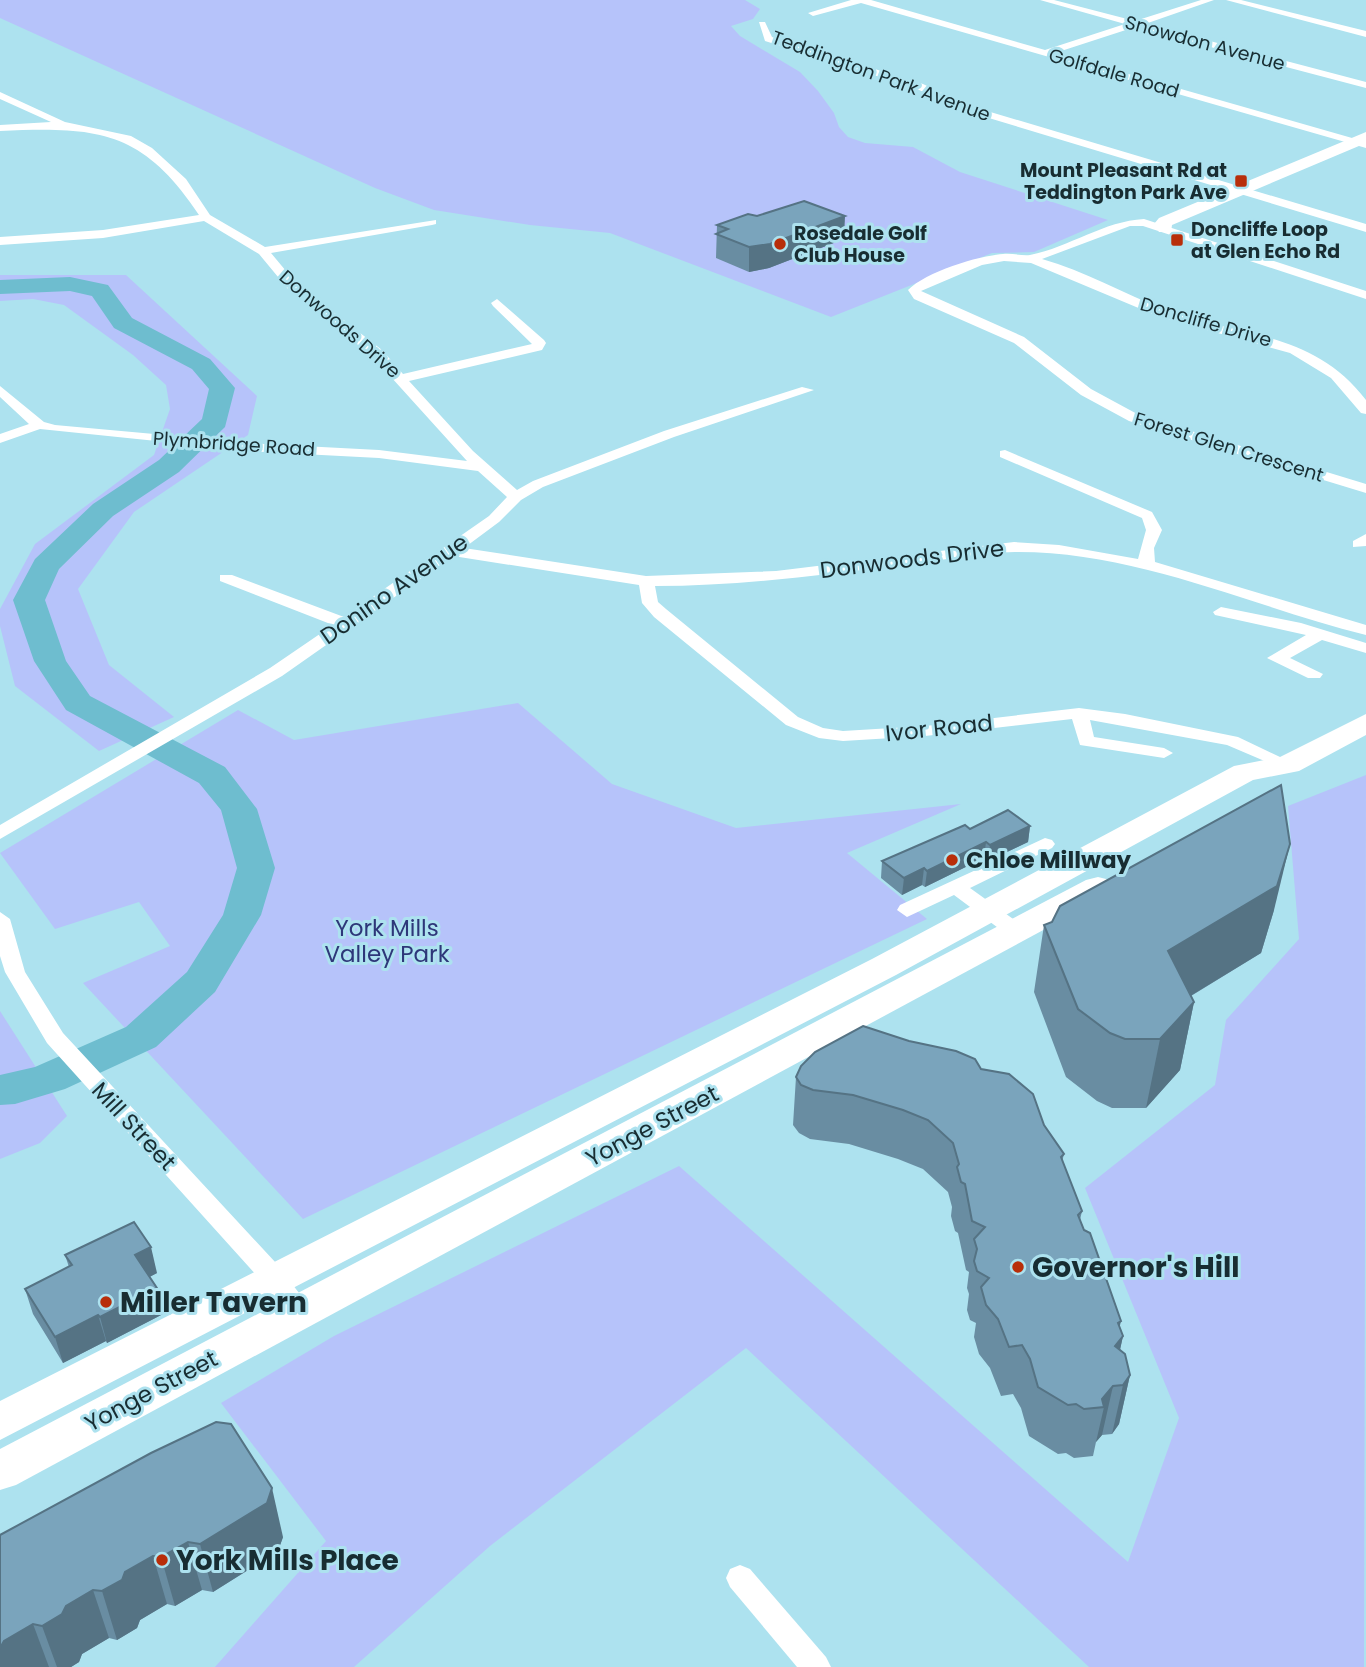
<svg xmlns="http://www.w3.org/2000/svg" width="1366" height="1667" font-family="Poppins,sans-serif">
<rect width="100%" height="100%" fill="#ade2ef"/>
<g fill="#b6c3fa">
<path d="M0,0h745l15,9 -7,10 -22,7 9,10 60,36 18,19 16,22 5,14 9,10 17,6 48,4 47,25 148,48 -74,32 -42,1 -161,64 -221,-84 -80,-8 -96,-15 -59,-22 -375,-170z"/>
<path d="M0,275h126l131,121 -9,39 -114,77 -56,77 31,76 65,52 -75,34 -84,-65 -15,-60v-17l35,-65 119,-89 16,-46 -4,-24 -33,-30 -69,-50 -31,-6 -33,2z"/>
<path d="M518,703l94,81 124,44 225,-24 -114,49 80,66 -624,300 -220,-236 87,-37 -31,-44 -84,27 -55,-76 238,-143 56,30z"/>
<path d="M1366,775l-2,892h-275l-343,-319 -256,198 -136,121h-139l111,-126 -105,-138 113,-67 345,-170 449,396 51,-144 -94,-230 130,-103 11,-65 73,-81 -11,-133z"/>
<path d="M0,1011l67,105 -27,27 -40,16z"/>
</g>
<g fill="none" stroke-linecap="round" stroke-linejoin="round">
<path fill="#6ebdcf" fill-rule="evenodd" d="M70,277l38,8 24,33 78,41 25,29 -10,39 -46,45 -66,44 -54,53 -14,31 21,61 24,35 135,71 32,42 18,59 -14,47 -46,77 -59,55 -91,42 -50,15 -15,1v-30l35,-8 91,-40 61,-55 36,-57 14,-47 -16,-58 -22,-27 -133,-73 -32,-49 -21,-61 22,-41 58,-55 66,-44 43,-41 7,-30 -17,-20 -78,-41 -22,-32 -22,-5 -70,3v-14z"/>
<g fill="#fff" fill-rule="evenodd">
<path d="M851,0h20l174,50 80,-26 -85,-24h14l81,21 66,-21h13l-69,24 221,58v6l-231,-61 -80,26 311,89v6l-505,-145 -48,13 -5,-3z"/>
<path d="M1226,0h15l125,31v6z"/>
<path d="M759,22h6l7,15 151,47 44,21 399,119v8l-407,-123 -44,-21 -150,-47z"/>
<path d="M0,92l65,30 66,14 21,12 34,31 24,36 55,32 171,-27v4l-4,1 -161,28 25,30 86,67 21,24 129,-30 -39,-38 -2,-3 6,-4 47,41 2,3 -4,7 -133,31 64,70 44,39 16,-9 131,-50 138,-44 12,3 -140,47 -131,50 -22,13 -22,22 -35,26 182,28 130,-5 238,-29 45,3 79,14 8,-29 -4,-12 -142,-61v-6l5,-1 147,62 10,18 -8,18 1,14 211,63v10c-116,-29 -229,-84 -351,-83 -36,0 -75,9 -111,13 -83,10 -165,21 -249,21l3,16 8,7 132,108 25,11 20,3 82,-5 154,-18 46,6 113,23 59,28 -9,6 -61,-26 -137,-25 4,17 70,11 9,5 -9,5 -84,-13 -8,-26 -147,17 -82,5 -24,-3 -33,-13 -132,-108 -12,-14 -3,-18 -186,-29 -171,120 -282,163v-14l270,-157 63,-43 -113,-44v-6h12l112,42 145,-101 18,-19 -29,-26 -99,-13 -115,-6 -224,-23 -40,14v-9l29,-10 -29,-27v-11l44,36 11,3 209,19 115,6 88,11 -95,-105 -84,-67 -29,-35 -55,-33 -101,17 -103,7v-8l103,-7 96,-15c-57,-86 -103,-88 -199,-84v-6l51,-3 -51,-23z"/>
<path d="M1144,219l222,72v8l-223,-73h-13l-88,33c43,12 82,35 124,51 74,27 147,21 200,90v14l-5,-1 -30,-35 -41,-25 -130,-36 -129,-54 -27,-2 -22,4 -61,26 103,46 67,52 48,26 227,69v9l-237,-72 -48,-26 -67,-52 -100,-44 -6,-9c18,-18 69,-34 95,-36 9,-1 19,2 27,1 40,-8 74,-34 114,-36z"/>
<path d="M1366,534v12l-13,1v-6z"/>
<path d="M1221,607l80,16 65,20v10l-44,-13 -32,18 33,16 -3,4h-12l-41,-20 39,-23 -91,-20 -2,-3z"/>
<path d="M1045,838l7,2 3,4 -3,4 -82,40 53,38 3,5 -3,5h-14l-55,-41 -47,22 -10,-7 3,-5z"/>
<path d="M0,912l10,7 15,53 38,61 213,230 33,43 4,7 -4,7 -9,3 -9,-3 -33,-43 -211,-234 -42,-71 -5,-16z"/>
<path d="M740,1565l10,4 76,88 5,10h-34l-67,-80 -4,-9 4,-9z"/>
</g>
<path fill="#fff" fill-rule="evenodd" d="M1366,132v11l-194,82 -1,7h-12l-5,-8 5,-6z"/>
<g fill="#fff" fill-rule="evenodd">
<path d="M1366,714v21l-67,36 -46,9 -357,195 -896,465v-39l872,-442 362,-193 46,-9z"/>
<path d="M1098,877l12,3 4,7 -4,7 -1094,591 -16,5v-41l1086,-569z"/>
</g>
</g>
<g fill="#698da2">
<path d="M717,225l127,14 -75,29 -20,4 -33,-14z"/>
<path d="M1030,826l-2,16 -40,19 -4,-3 -59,29 -3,-2 -20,10 -21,-17 1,-17 88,-32z"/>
<path d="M1274,910l-13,43 -70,43 3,6 -14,68 -34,38h-34l-15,-7 -31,-24 -32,-85 10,-67z"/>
<path d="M981,1069l63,56 20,29 -2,8 20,49 -2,9 43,116 -3,14 10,25 -11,49 -7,10 -10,1 -6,7 -3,14 -19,2 -8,-5 -8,1 -29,-18 -8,-28 -8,-14 -12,2 -11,-28 -11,-14 -5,-17 2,-14 -6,-3 -3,-10 2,-16 -2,-6 2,-16 -3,-2 -8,-37 -3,-2 -4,-15 1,-9 -4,-15 -25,-23 -25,-10 -49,-15 -39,-5 -11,-6 -6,-8 3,-48z"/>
<path d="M65,1255l92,18 -8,4 14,37 -56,29 -1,-2 -43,22 -30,-49 -8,-25 44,-22z"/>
<path d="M0,1535l283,2 -5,14 -65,41 -11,-2 -27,16 -8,-2 -27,16 -3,8 -20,12 -8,-2 -27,16 -3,8 -8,5h-71z"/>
</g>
<g fill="#557384">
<path d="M845,216l-1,23 -75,29 -20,4v-25z"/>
<path d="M1030,826l-2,16 -40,19 2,-16z"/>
<path d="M986,842l-2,16 -59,29 2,-16z"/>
<path d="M1290,844l-16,66 -13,43 -107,65 14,-67z"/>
<path d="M924,868l-2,17 -20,10 2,-17z"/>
<path d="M1194,1002l-14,68 -34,38 14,-69z"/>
<path d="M151,1247l6,26 -15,8 -7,-26z"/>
<path d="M157,1288l6,26 -56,29 -7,-26z"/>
<path d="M98,1315l8,26 -43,22 -8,-26z"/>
<path d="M1121,1321l-6,25 8,-10 -11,49 -8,10 14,-72z"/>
<path d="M1130,1375l-11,49 -7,10 11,-49z"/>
<path d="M1113,1386l-11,49 -6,7 8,-35 -2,-8z"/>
<path d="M272,1488l11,49 -5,14 -65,41 -13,-48z"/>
<path d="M188,1542l14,48 -27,16 -14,-49z"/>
<path d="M153,1556l14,48 -27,16 -3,8 -20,12 -15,-49 23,-19z"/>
<path d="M93,1590l16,48 -27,16 -3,8 -8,5h-14l-15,-41 24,-20z"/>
<path d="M33,1624l16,43h-49v-19l4,-7z"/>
</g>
<g fill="#7aa4bc" stroke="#557384" stroke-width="2">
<path d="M804,201l41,15 -75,28 -21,3 -33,-13 12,-5 -11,-4 31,-11 9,2z"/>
<path d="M1281,785l9,59 -13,42 -109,65 26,51 -34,37h-35l-15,-6 -32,-24 -34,-84 8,-3 8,-16z"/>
<path d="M1008,810l22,16 -40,19 -4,-3 -59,29 -3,-3 -20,10 -22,-17 83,-36 5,4z"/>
<path d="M863,1026l46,15 47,10 19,8 6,10 28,5 24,20 11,31 20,29 -3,3 21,54 -4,4 6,15 6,3 31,88 -3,2 5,13 -8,10 10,8 5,21 -7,10 -10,1 -11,13 2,8 -20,2 -8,-5 -8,1 -30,-18 -8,-28 -8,-14 -13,2 -11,-28 -12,-14 -5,-18 8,-9 -12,-7 -3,-10 3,-12 -3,-10 11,-12 -13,-6 -7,-37 -4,-2 -4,-15 2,-3 -6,-21 -25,-23 -25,-10 -50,-15 -40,-5 -12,-5 -5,-8 5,-11 14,-14z"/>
<path d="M134,1222l17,25 -16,8 22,33 -57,29 -2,-2 -43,22 -30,-48 47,-24 -7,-10z"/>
<path d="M216,1422l15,2 41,64 -5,15 -67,41 -12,-2 -27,15 -8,-1 -28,16 -3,8 -20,11 -9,-1 -27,16 -4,8 -20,12 -9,-2 -29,17 -4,7v-113l151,-82z"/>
</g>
<g fill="#b82e0a" stroke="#ade2ef" stroke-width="2.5">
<rect x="1234" y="174" width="14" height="14" rx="3.5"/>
<rect x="1170" y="233" width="14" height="14" rx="3.5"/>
<circle cx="780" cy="244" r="7"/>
<circle cx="952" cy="860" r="7"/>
<circle cx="1018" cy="1267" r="7"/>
<circle cx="106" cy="1302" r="7"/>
<circle cx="162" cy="1560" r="7"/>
</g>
<g text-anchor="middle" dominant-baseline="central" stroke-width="6" stroke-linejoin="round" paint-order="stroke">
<g font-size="19" fill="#182d32" stroke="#ade2ef">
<text transform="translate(1205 43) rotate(15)">Snowdon Avenue</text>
<text transform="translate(1114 73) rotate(16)">Golfdale Road</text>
<text transform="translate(881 76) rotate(20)">Teddington Park Avenue</text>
<text transform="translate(1206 322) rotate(16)">Doncliffe Drive</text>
<text transform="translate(340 324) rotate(41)">Donwoods Drive</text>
<text transform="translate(234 444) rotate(4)">Plymbridge Road</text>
<text transform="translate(1229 447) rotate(17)">Forest Glen Crescent</text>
</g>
<g font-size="19" font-weight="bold" fill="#182d32" stroke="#ade2ef" text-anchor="start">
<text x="1227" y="170" text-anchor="end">Mount Pleasant Rd at<tspan x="1227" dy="22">Teddington Park Ave</tspan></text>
<text x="1191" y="229">Doncliffe Loop<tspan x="1191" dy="22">at Glen Echo Rd</tspan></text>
<text x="794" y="233">Rosedale Golf<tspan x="794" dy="22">Club House</tspan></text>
</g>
<g font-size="23" fill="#182d32" stroke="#ade2ef">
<text transform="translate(912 559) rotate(-7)">Donwoods Drive</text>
<text transform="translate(394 589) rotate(-35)">Donino Avenue</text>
<text transform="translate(939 728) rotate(-6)">Ivor Road</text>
<text transform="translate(134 1126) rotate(47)">Mill Street</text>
<text transform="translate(652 1126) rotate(-28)">Yonge Street</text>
<text transform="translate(151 1391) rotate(-28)">Yonge Street</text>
</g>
<g font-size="23" font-weight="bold" fill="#182d32" stroke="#ade2ef" text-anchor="start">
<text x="966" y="860">Chloe Millway</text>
</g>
<g font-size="23" fill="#2e3779" stroke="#ade2ef">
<text x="387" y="928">York Mills<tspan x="387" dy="26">Valley Park</tspan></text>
</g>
<g font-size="28" font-weight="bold" fill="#182d32" stroke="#ade2ef" text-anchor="start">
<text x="1032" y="1267">Governor's Hill</text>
<text x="120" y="1302">Miller Tavern</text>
<text x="176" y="1560">York Mills Place</text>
</g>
</g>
</svg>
